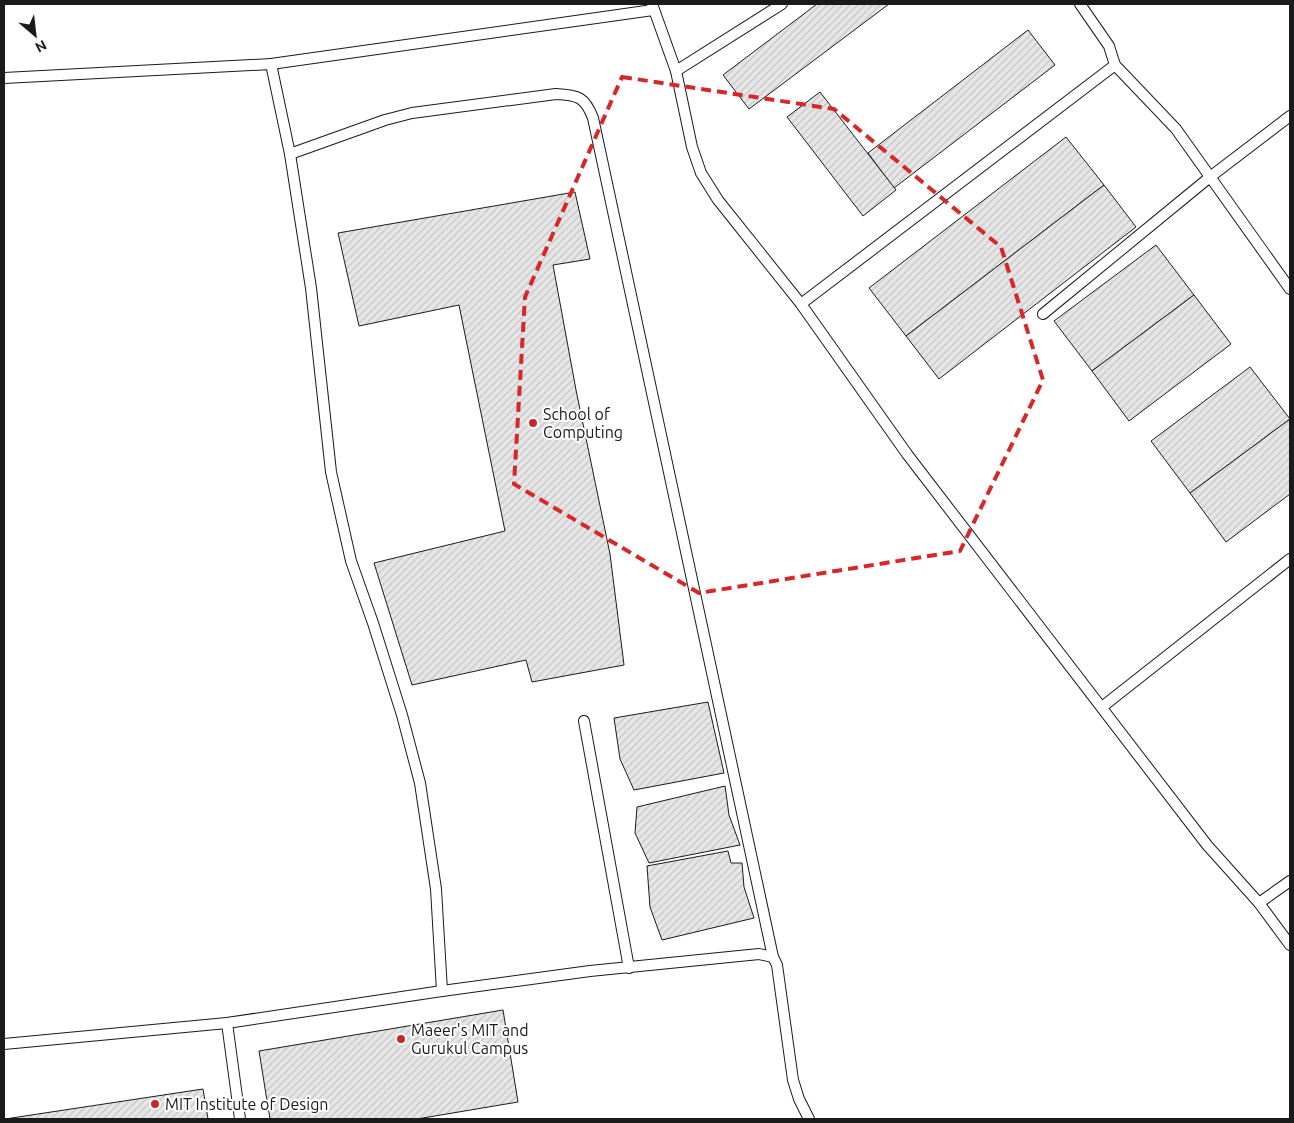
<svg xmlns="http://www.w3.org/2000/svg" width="1294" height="1123" font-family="Ubuntu,sans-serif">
<defs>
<pattern id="building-hatch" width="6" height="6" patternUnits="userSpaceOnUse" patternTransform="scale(1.25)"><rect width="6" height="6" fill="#e6e6e6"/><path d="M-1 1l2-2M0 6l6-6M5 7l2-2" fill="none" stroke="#c5c5c5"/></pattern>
</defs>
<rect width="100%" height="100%" fill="#fff"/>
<g fill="url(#building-hatch)" stroke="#1a1a1a">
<path d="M817,4h72l-140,105 -26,-34z"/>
<path d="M1028,30l27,35 -161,123 -26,-35z"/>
<path d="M820,92l76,98 -33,26 -76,-99z"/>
<path d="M1066,137l38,48 -198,151 -37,-48z"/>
<path d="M1104,185l32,42 -197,152 -33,-43z"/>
<path d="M575,192l15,67 -37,6 23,125 34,164 14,111 -92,17 -6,-22 -114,25 -38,-122 131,-32 -46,-226 -100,21 -21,-93z"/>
<path d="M1156,245l38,50 -102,76 -38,-50z"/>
<path d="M1194,295l37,49 -102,77 -37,-50z"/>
<path d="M1250,367l40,52 -100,74 -39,-52z"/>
<path d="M1290,419v75l-64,48 -36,-49z"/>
<path d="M708,702l16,71 -90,17 -14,-31 -6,-41z"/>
<path d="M725,786l4,29 11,30 -91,18 -14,-30 2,-26z"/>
<path d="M728,851l3,12h11l2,24 10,31 -92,22 -12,-33 -3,-41z"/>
<path d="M503,1010l15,92 -101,17h-147l-11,-68z"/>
<path d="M203,1089l5,30h-203z"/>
</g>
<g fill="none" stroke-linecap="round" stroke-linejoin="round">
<g stroke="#1a1a1a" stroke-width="12">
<g id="service">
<path d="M652,4l24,67 16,76 9,26 17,27 83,104 106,150 300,391 52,58 31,42"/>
<path d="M1080,4l29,42 6,19 61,64 114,160"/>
<path d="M271,64l382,-54"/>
<path d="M676,71l106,-67"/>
<path d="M4,78l267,-14 19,90 21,134 20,184 20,89 22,62 29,92 18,68 16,106 6,102"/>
<path d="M290,154l95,-34 27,-7 144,-19c22,1 29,3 37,24l180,839 4,8 16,115 6,19 10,20"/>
<path d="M801,304l314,-239"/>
<path d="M1043,314l167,-137 80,-61"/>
<path d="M1102,707l188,-148"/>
<path d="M584,721l45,247"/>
<path d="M1259,903l31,-22"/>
<path d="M227,1023l13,96"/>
<path d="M4,1044l223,-21 215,-32 148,-20 169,-17 14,3"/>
</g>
</g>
<use href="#service" stroke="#fff" stroke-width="10"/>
</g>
<path fill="none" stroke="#d62828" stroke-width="4" stroke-dasharray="10 6" stroke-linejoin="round" d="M622,77l212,32 167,138 42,133 -83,171 -261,42 -185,-109 11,-187z"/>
<g fill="#c62828" stroke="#fff" stroke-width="2">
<circle cx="533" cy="423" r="5"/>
<circle cx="401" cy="1039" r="5"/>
<circle cx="155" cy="1104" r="5"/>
</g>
<g text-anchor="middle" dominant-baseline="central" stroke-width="4" stroke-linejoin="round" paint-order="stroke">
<g font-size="16" fill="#1a1a1a" stroke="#fff" text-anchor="start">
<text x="543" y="414">School of<tspan x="543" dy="18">Computing</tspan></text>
<text x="411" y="1030">Maeer's MIT and<tspan x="411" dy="18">Gurukul Campus</tspan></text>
<text x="165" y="1104">MIT Institute of Design</text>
</g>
</g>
<rect width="1294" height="1123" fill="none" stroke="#1a1a1a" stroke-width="10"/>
<g transform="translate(35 35) rotate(152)" stroke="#ffffff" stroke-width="4" paint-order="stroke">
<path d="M0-4L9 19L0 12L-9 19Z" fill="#1a1a1a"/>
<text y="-8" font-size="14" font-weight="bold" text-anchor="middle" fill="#1a1a1a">N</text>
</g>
</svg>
